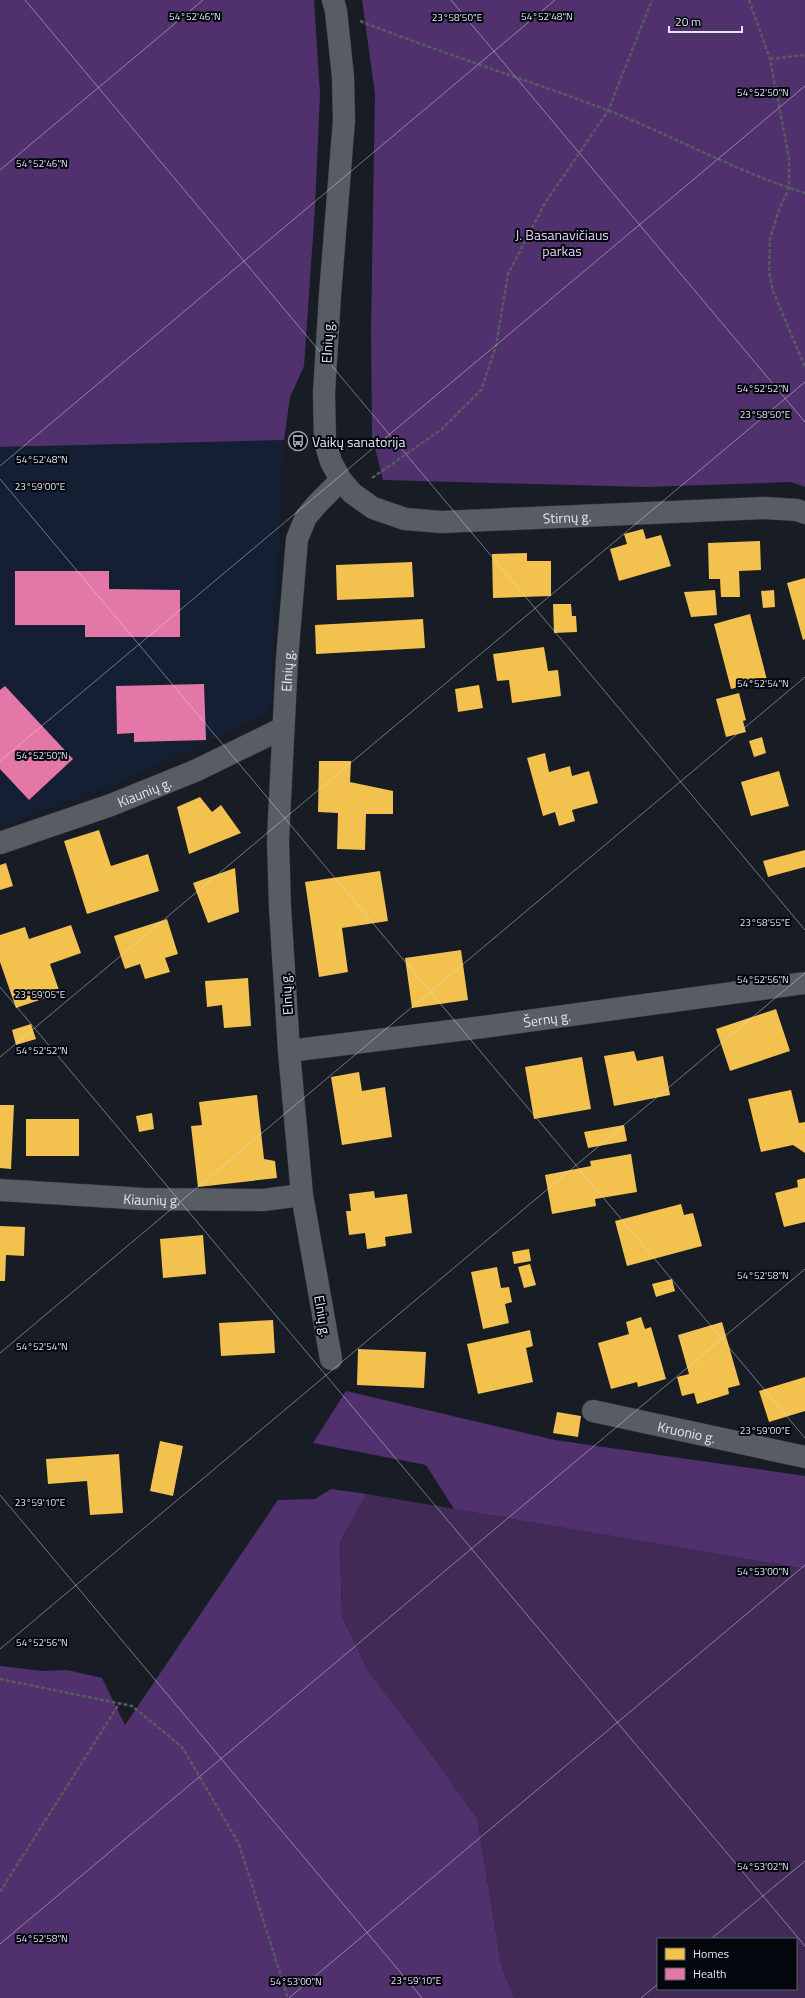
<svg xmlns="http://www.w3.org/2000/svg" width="805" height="1998" font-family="'Titillium Web',sans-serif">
<rect width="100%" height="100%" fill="#181c24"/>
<path fill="#151f33" d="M284,440l-14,272 -149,70 -121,45v-380z"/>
<path fill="#422a57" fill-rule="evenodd" d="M367,1494l438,75v429h-291l-13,-34 -24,-146 -62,-86 -45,-58 -28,-57 -2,-75zM658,1939h138v50h-138z"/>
<g fill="#51316d">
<path d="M0,0h314l6,94 -5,113 -11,159 -14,31 -6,43 -284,7z"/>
<path d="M362,0h443v487l-14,-5 -145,5 -263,-7 -11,-44 -1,-106 4,-236z"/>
<path d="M346,1391l209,49 250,36v93l-351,-60 -28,-44 -113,-22z"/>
<path d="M331,1489l36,5 -27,48 2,75 28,57 45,58 62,86 24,146 13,34h-514v-332l43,5 24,-1 35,8 23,47 153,-225 37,-1z"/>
</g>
<g fill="#f2c14e">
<path d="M643,529l3,10 15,-4 10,31 -52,15 -9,-32 17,-5 -3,-10z"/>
<path d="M760,541l1,29 -22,1 1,26h-19l-1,-18h-11l-1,-36z"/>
<path d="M527,553v8h24v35l-58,2 -1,-44z"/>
<path d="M412,562l2,35 -77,3 -1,-35z"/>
<path d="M805,578v61l-2,1 -16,-57z"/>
<path d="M715,590l2,25 -26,2 -7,-25z"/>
<path d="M774,590l1,17 -12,1 -2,-17z"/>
<path d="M553,604h18l1,12h4l1,16 -23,1z"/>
<path d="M750,614l17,66 -36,9 -17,-65z"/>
<path d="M423,619l2,29 -109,6 -1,-29z"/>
<path d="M544,647l4,24 10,-1 3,26 -49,7 -3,-23 -12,1 -4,-27z"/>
<path d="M479,685l4,23 -25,4 -3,-23z"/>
<path d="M739,693l7,27 -3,1 3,11 -20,5 -10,-38z"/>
<path d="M762,737l4,16 -12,4 -5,-16z"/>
<path d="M545,753l4,19 21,-6 2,10 17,-5 9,32 -26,7 3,11 -16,5 -4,-14 -12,4 -16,-58z"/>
<path d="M319,761h32l-1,21 43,9v23h-27l-1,36 -28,-1 1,-36 -20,-1z"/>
<path d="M779,771l10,35 -38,10 -10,-34z"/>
<path d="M200,797l12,15 9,-7 20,28 -52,21 -12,-47z"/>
<path d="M99,830l12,36 37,-12 11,37 -72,23 -23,-73z"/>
<path d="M805,850v17l-37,10 -5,-16z"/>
<path d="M6,863l7,23 -13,4v-25z"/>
<path d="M235,868l4,44 -31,11 -15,-40z"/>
<path d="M380,871l8,50 -46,7 6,44 -29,5 -14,-95z"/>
<path d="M167,919l11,35 -13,4 5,14 -25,7 -5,-15 -15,5 -11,-33z"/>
<path d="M71,925l10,28 -31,11 10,29 -44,15 -16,-46v-27l25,-8 4,12z"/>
<path d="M461,950l7,50 -56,8 -7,-50z"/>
<path d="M248,978l3,48 -27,2 -2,-23 -15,2 -2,-26z"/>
<path d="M776,1009l14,42 -60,20 -14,-42z"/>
<path d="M31,1024l5,15 -20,6 -4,-15z"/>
<path d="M634,1051l3,10 26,-5 7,39 -56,11 -10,-50z"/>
<path d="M582,1057l9,52 -57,10 -9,-52z"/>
<path d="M359,1072l3,19 23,-4 7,50 -50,8 -11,-68z"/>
<path d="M791,1090l8,33 6,-1v31l-12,-8 -32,7 -13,-53z"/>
<path d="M257,1095l7,64 11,2 2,17 -79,9 -7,-61 11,-1 -3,-23z"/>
<path d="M0,1105h14l-3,64 -11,-1z"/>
<path d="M152,1113l2,16 -15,3 -3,-16z"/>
<rect x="26" y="1119" width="53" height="37"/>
<path d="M624,1125l3,16 -39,7 -4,-16z"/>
<path d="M631,1154l6,38 -42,7 1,7 -44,8 -7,-39 46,-9 -1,-5z"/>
<path d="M805,1178v44l-21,5 -9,-34 23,-6 -1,-7z"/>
<path d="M374,1191l1,7 32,-4 5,39 -27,4 1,9 -19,3 -2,-16 -16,2 -3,-24h5l-2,-17z"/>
<path d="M681,1204l3,11 9,-2 9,33 -75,20 -12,-45z"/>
<path d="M0,1226l25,1 -1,29 -18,-1 -1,26h-5z"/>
<path d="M203,1235l3,39 -43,4 -3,-39z"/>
<path d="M529,1249l2,12 -17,3 -2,-12z"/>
<path d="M530,1264l6,21 -12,3 -6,-21z"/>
<path d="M497,1267l4,21 8,-1 3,15 -7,2 4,19 -26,6 -12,-57z"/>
<path d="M672,1279l3,12 -19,6 -4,-13z"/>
<path d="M641,1317l4,12 6,-2 15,52 -28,8 -1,-5 -26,7 -13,-46 31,-9 -3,-12z"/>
<path d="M273,1320l2,33 -54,3 -2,-33z"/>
<path d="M722,1322l18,63 -12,3 1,6 -32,10 -3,-11 -12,3 -5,-19 12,-3 -11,-39z"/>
<path d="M530,1330l3,16 -7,2 7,34 -55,12 -11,-50z"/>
<path d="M358,1349l68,3 -2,36 -67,-3z"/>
<path d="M805,1377v34l-36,11 -10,-31z"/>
<path d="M557,1412l24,4 -3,21 -25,-4z"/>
<path d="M160,1441l23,5 -10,50 -23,-5z"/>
<path d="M119,1454l4,59 -33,2 -3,-34 -39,3 -2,-25z"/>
</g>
<g fill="#e377a8">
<path d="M15,571h94v18l71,1v47h-95v-12h-70z"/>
<path d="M204,684l2,56 -72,2v-9l-17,1 -1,-48z"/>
<path d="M5,686l68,73 -44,41 -29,-31v-79z"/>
</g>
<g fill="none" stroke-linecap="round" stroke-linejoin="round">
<g stroke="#35373e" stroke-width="23">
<g id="street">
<path id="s1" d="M0,843l111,-38 86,-35 86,-42"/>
<path id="s2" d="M289,1051l194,-24 322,-44"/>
<path id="s3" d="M0,1190l144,9 119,1 39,-5"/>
<path id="s4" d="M331,1359l-29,-164 -13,-144 -9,-144 -2,-67 9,-181 10,-120 9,-22 12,-14 23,-23"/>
<path id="s5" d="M593,1411l212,46"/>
</g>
</g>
<g stroke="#35373e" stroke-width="23">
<g id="secondary">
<path id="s6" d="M333,0l3,11 7,66 1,43 -14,175 -6,98 1,48 6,21 10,18 11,13 21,15 32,11 37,3 322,-14 33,2 8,3"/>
</g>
</g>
<g stroke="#575b61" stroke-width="2.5" stroke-dasharray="4 2" stroke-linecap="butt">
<path d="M749,0l21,59 19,99v30l-10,22 -9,29 -1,33 4,19 32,76"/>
<path d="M360,21c81,32 165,58 247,89 67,26 130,62 198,83"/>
<path d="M770,59l35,-4"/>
<path d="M372,478l70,-49 39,-39 15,-44 12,-72 37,-71 63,-92 44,-111"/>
<path d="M0,1679l132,27 50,41 57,97 49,154"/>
<path d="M0,1892l119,-188"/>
</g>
<use href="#street" stroke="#585c63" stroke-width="22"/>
<use href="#secondary" stroke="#585c63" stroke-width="22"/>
</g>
<path fill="none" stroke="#e0e6f1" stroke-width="1" stroke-opacity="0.45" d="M25,0l780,930M451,0l354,422M0,170l203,-170M0,466l555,-466M0,479l805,959M0,761l805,-675M0,987l805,959M0,1057l805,-675M0,1353l805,-676M0,1495l422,503M0,1649l805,-676M711,1939l94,-78M0,1944l805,-675M289,1998l516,-433M641,1998l17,-14"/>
<defs>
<g id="bus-ring" transform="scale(1)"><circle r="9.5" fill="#03060c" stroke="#9a9fa9" stroke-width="1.5"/><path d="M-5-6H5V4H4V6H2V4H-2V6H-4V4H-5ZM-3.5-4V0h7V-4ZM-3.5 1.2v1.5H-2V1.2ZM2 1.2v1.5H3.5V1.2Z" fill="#9a9fa9"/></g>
</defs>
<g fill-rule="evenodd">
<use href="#bus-ring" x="298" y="441"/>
</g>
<g text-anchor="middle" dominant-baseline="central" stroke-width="4" stroke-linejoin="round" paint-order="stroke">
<g font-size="14" fill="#e2cef6" stroke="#03060c">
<text x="562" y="234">J. Basanavičiaus<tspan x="562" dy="16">parkas</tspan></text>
</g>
<g font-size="14" fill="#e0e6f1" stroke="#03060c">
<text transform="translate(327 342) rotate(-87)">Elnių g.</text>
<text stroke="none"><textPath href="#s6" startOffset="724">Stirnų g.</textPath></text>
<text stroke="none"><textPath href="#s4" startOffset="692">Elnių g.</textPath></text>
<text stroke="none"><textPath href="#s1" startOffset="153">Kiaunių g.</textPath></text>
<text transform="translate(286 994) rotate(-94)">Elnių g.</text>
<text stroke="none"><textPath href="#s2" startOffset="260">Šernų g.</textPath></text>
<text stroke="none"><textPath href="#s3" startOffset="152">Kiaunių g.</textPath></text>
<text transform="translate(323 1316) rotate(80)">Elnių g.</text>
<text stroke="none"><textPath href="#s5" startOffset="96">Kruonio g.</textPath></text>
</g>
<g font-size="14" fill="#e0e6f1" stroke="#03060c" text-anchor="start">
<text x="312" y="441">Vaikų sanatorija</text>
</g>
</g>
<g font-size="10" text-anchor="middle" fill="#e0e6f1" stroke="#03060c" stroke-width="4" stroke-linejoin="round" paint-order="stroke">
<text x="547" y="20">54°52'48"N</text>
<text x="195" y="20">54°52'46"N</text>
<text x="457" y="21">23°58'50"E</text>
<text x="763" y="96">54°52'50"N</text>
<text x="42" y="167">54°52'46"N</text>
<text x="763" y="392">54°52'52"N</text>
<text x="765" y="418">23°58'50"E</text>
<text x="42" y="463">54°52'48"N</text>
<text x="40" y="490">23°59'00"E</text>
<text x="763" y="687">54°52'54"N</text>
<text x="42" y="759">54°52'50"N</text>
<text x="765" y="926">23°58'55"E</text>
<text x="763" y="983">54°52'56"N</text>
<text x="40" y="998">23°59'05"E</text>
<text x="42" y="1054">54°52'52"N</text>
<text x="763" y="1279">54°52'58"N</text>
<text x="42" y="1350">54°52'54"N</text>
<text x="765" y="1434">23°59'00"E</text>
<text x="40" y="1506">23°59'10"E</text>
<text x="763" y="1575">54°53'00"N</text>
<text x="42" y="1646">54°52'56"N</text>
<text x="763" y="1870">54°53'02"N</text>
<text x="42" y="1942">54°52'58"N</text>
<text x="416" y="1984">23°59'10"E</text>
<text x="296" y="1985">54°53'00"N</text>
</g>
<rect x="657" y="1938" width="140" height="52" fill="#03060c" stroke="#5b6068"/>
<rect x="665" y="1948" width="20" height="12" fill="#f2c14e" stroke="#5b6068"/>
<text x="693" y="1958" font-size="12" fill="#e0e6f1">Homes</text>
<rect x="665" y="1968" width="20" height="12" fill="#e377a8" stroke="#5b6068"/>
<text x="693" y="1978" font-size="12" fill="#e0e6f1">Health</text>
<path d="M669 26v6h73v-6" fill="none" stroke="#e0e6f1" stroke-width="2"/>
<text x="675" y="26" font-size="12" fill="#e0e6f1" stroke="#03060c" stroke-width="3" paint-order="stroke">20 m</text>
</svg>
